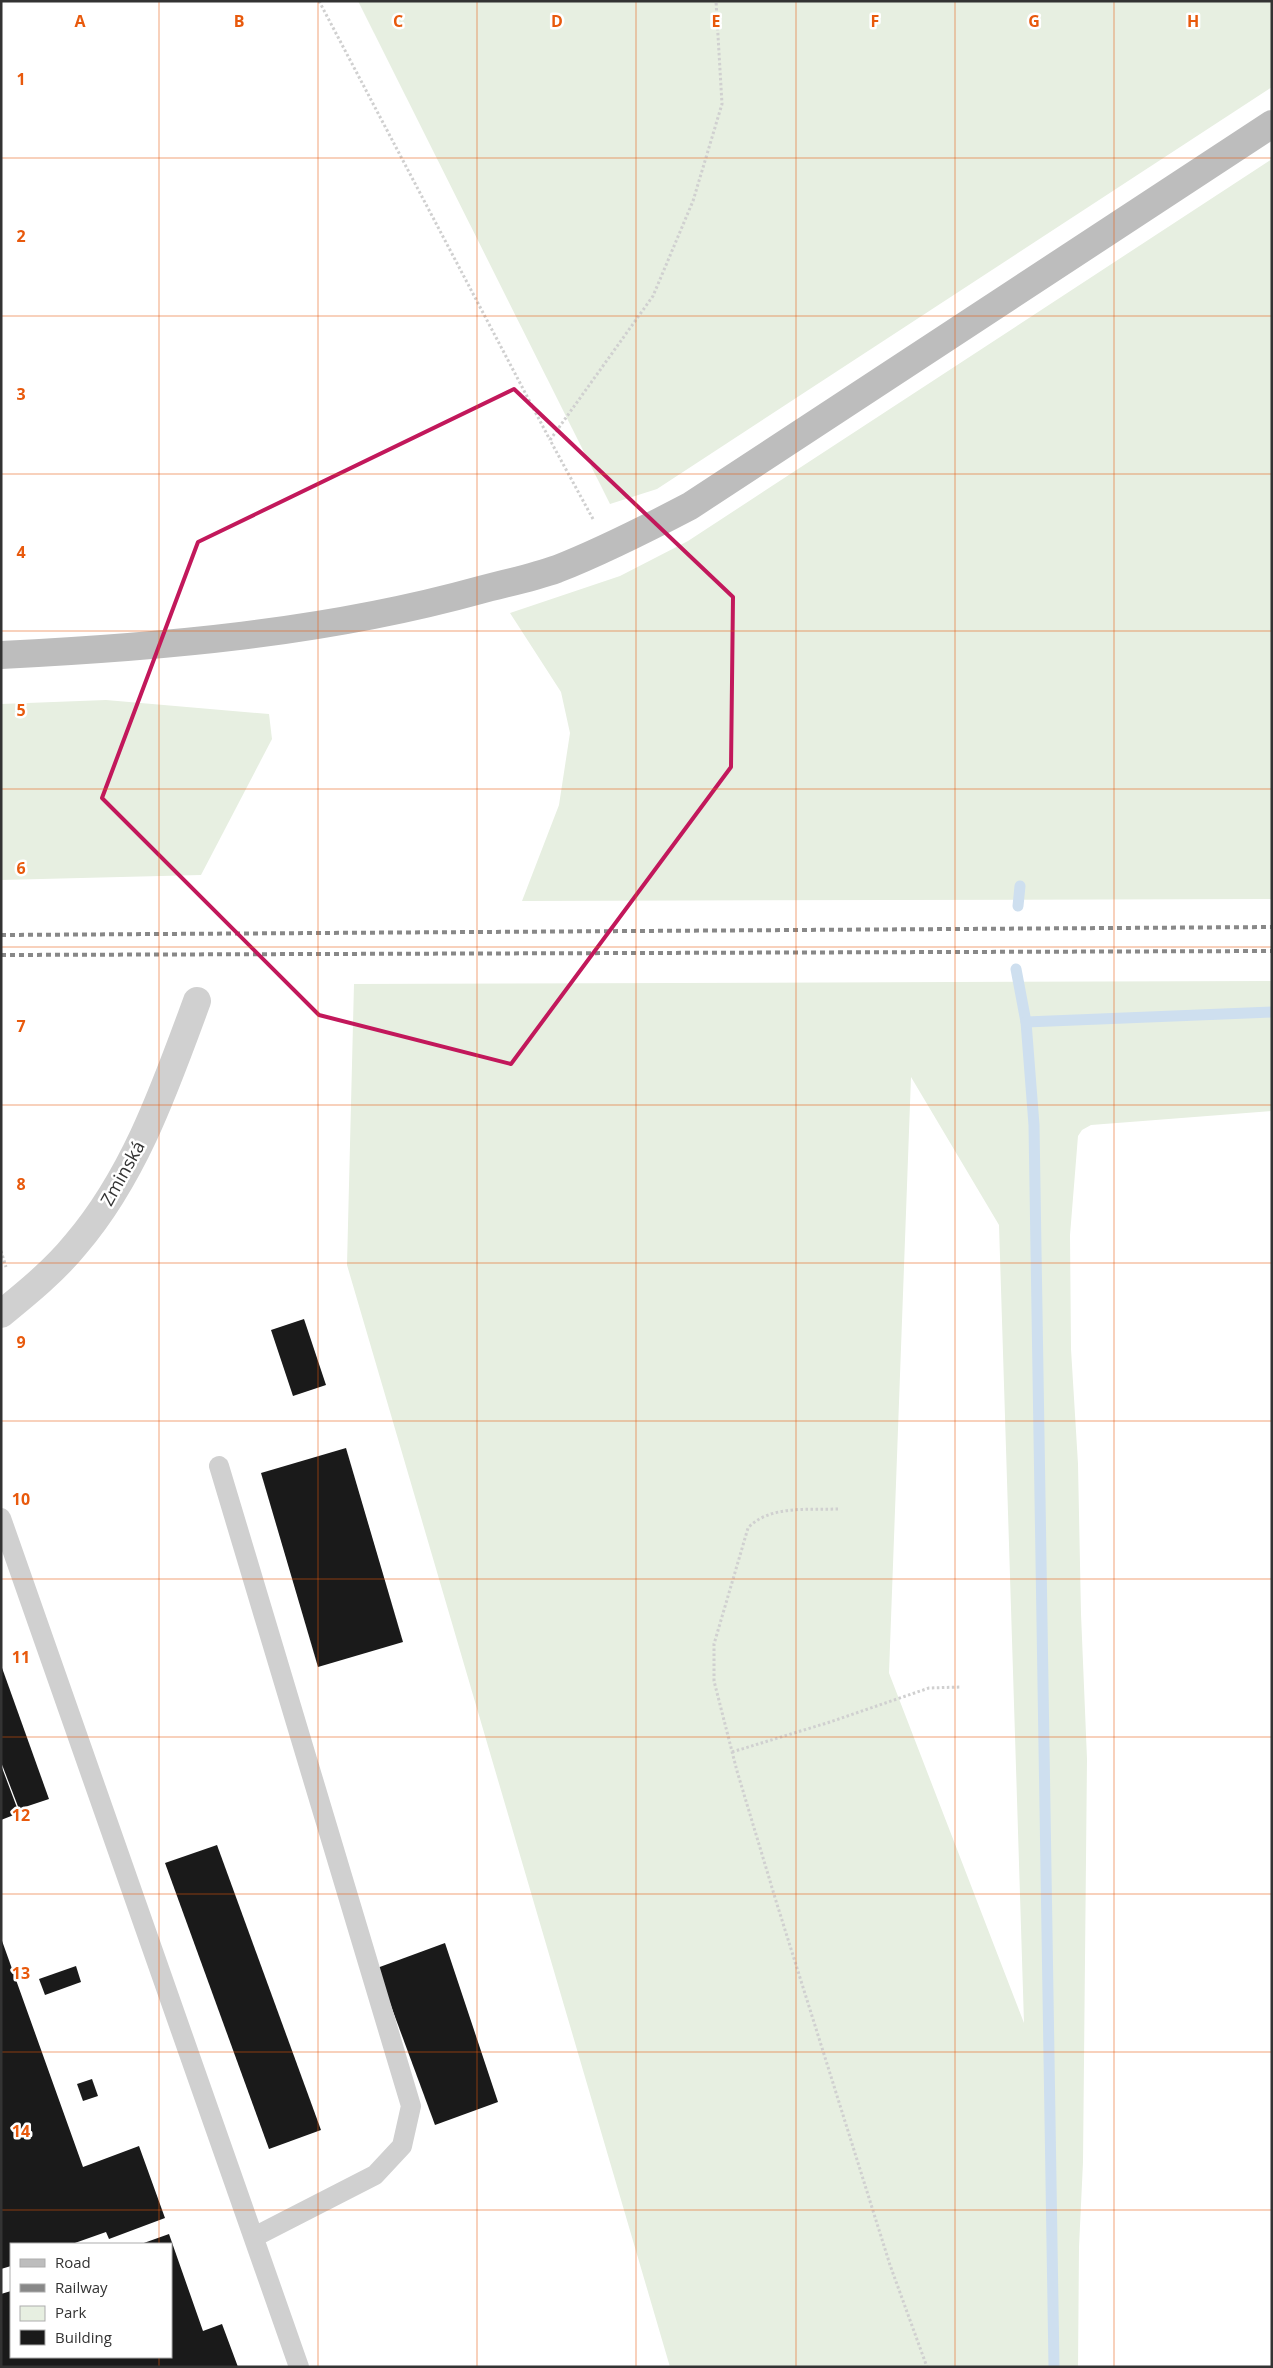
<svg xmlns="http://www.w3.org/2000/svg" width="1273" height="2368" font-family="'Open Sans',sans-serif">
<rect width="100%" height="100%" fill="#fff"/>
<g fill="#e7efe1" fill-rule="evenodd">
<path d="M358,1h914v86l-615,402 -47,15z"/>
<path d="M1272,159v740l-750,2 37,-96 11,-72 -9,-41 -51,-79 110,-37 68,-35z"/>
<path d="M106,700l163,14 3,25 -71,136 -200,5v-176z"/>
<path d="M1272,981v130l-181,14 -9,5 -4,6 -8,99 1,114 7,115 3,150 6,145 -4,403 -4,85 -1,120h-408l-323,-1102 7,-281zM911,1077l88,148 25,798 -135,-350z"/>
</g>
<g fill="none" stroke-linecap="round" stroke-linejoin="round">
<g stroke="#cedfef" stroke-width="11">
<path d="M1018,906l2,-20"/>
<path d="M1016,969l10,53 8,103 20,1242"/>
<path d="M1026,1022l246,-10"/>
</g>
</g>
<g fill="#1a1a1a">
<path d="M304,1319l22,66 -33,11 -22,-66z"/>
<path d="M346,1448l57,194 -85,25 -57,-194z"/>
<path d="M1,1665l48,134 -30,10 -18,-47z"/>
<path d="M1,1765l18,48 -18,7z"/>
<path d="M217,1845l104,285 -52,19 -104,-286z"/>
<path d="M1,1938l82,229 56,-21 26,72 -56,21 -3,-7 -34,12h-61v22l-10,3z"/>
<path d="M445,1943l53,159 -63,23 -58,-157z"/>
<path d="M76,1966l5,16 -36,13 -6,-16z"/>
<path d="M92,2079l6,17 -15,5 -6,-17z"/>
<path d="M169,2234l34,97 19,-7 16,43h-237v-73l10,-3v66h160v-113h-30z"/>
</g>
<g fill="none" stroke-linecap="round" stroke-linejoin="round">
<g stroke="#d0d0d0" stroke-width="3" stroke-dasharray="2.5 2.5" stroke-linecap="butt">
<path d="M319,1l231,439"/>
<path d="M593,519l-43,-79 103,-144 40,-95 29,-97 -6,-103"/>
<path d="M1,1251l5,16"/>
<path d="M838,1509c-29,1 -69,-4 -90,19l-34,116v37l23,90 39,130 114,364 37,102"/>
<path d="M732,1752l98,-30 99,-34 32,-1"/>
</g>
<g stroke="#d0d0d0" stroke-width="20">
<path d="M219,1466l192,640 -9,40 -27,29 -121,62"/>
<path d="M1,1518l298,849"/>
</g>
<path stroke="#d0d0d0" stroke-width="28" d="M1,1314c26,-21 54,-44 75,-70 59,-69 90,-159 121,-243"/>
<path stroke="#bdbdbd" stroke-width="28" d="M1,655c161,-8 324,-22 479,-65 26,-7 52,-12 77,-21 46,-18 89,-40 133,-63l582,-382"/>
<g stroke="#888" stroke-width="4" stroke-dasharray="5 4" stroke-linecap="butt">
<path d="M1,935l1271,-8"/>
<path d="M1,955l1271,-4"/>
</g>
</g>
<path fill="none" stroke="#c2185b" stroke-width="4" stroke-linejoin="round" d="M514,389l219,208 -2,170 -220,297 -192,-49 -217,-217 96,-256z"/>
<path fill="none" stroke="#e8590c" stroke-width="1" stroke-opacity="0.55" d="M159,1v2243M318,1v2366M477,1v2366M636,1v2366M796,1v2366M955,1v2366M1114,1v2366M1,158h1271M1,316h1271M1,474h1271M1,631h1271M1,789h1271M1,947h1271M1,1105h1271M1,1263h1271M1,1421h1271M1,1579h1271M1,1737h1271M1,1894h1271M1,2052h1271M1,2210h1271M159,2357v10"/>
<g text-anchor="middle" dominant-baseline="central" stroke-width="5" stroke-linejoin="round" paint-order="stroke">
<g font-size="18" fill="#333" stroke="#fff">
<text transform="translate(122 1173) rotate(-61)">Zminská</text>
</g>
</g>
<g font-size="16" text-anchor="middle" font-weight="bold" fill="#e8590c" stroke="#fff" stroke-width="5" stroke-linejoin="round" paint-order="stroke">
<text x="80" y="27">A</text>
<text x="239" y="27">B</text>
<text x="398" y="27">C</text>
<text x="557" y="27">D</text>
<text x="716" y="27">E</text>
<text x="875" y="27">F</text>
<text x="1034" y="27">G</text>
<text x="1193" y="27">H</text>
<text x="21" y="85">1</text>
<text x="21" y="242">2</text>
<text x="21" y="400">3</text>
<text x="21" y="558">4</text>
<text x="21" y="716">5</text>
<text x="21" y="874">6</text>
<text x="21" y="1032">7</text>
<text x="21" y="1190">8</text>
<text x="21" y="1348">9</text>
<text x="21" y="1505">10</text>
<text x="21" y="1663">11</text>
<text x="21" y="1821">12</text>
<text x="21" y="1979">13</text>
<text x="21" y="2137">14</text>
</g>
<rect width="1273" height="2368" fill="none" stroke="#333333" stroke-width="5"/>
<rect x="10" y="2243" width="162" height="115" fill="#ffffff" stroke="#adadad"/>
<rect x="20" y="2259" width="25" height="8" fill="#bdbdbd" stroke="#adadad"/>
<text x="55" y="2268" font-size="15" fill="#333333">Road</text>
<rect x="20" y="2284" width="25" height="8" fill="#888888" stroke="#adadad"/>
<text x="55" y="2293" font-size="15" fill="#333333">Railway</text>
<rect x="20" y="2306" width="25" height="15" fill="#e7efe1" stroke="#adadad"/>
<text x="55" y="2318" font-size="15" fill="#333333">Park</text>
<rect x="20" y="2330" width="25" height="15" fill="#1a1a1a" stroke="#adadad"/>
<text x="55" y="2343" font-size="15" fill="#333333">Building</text>
</svg>
